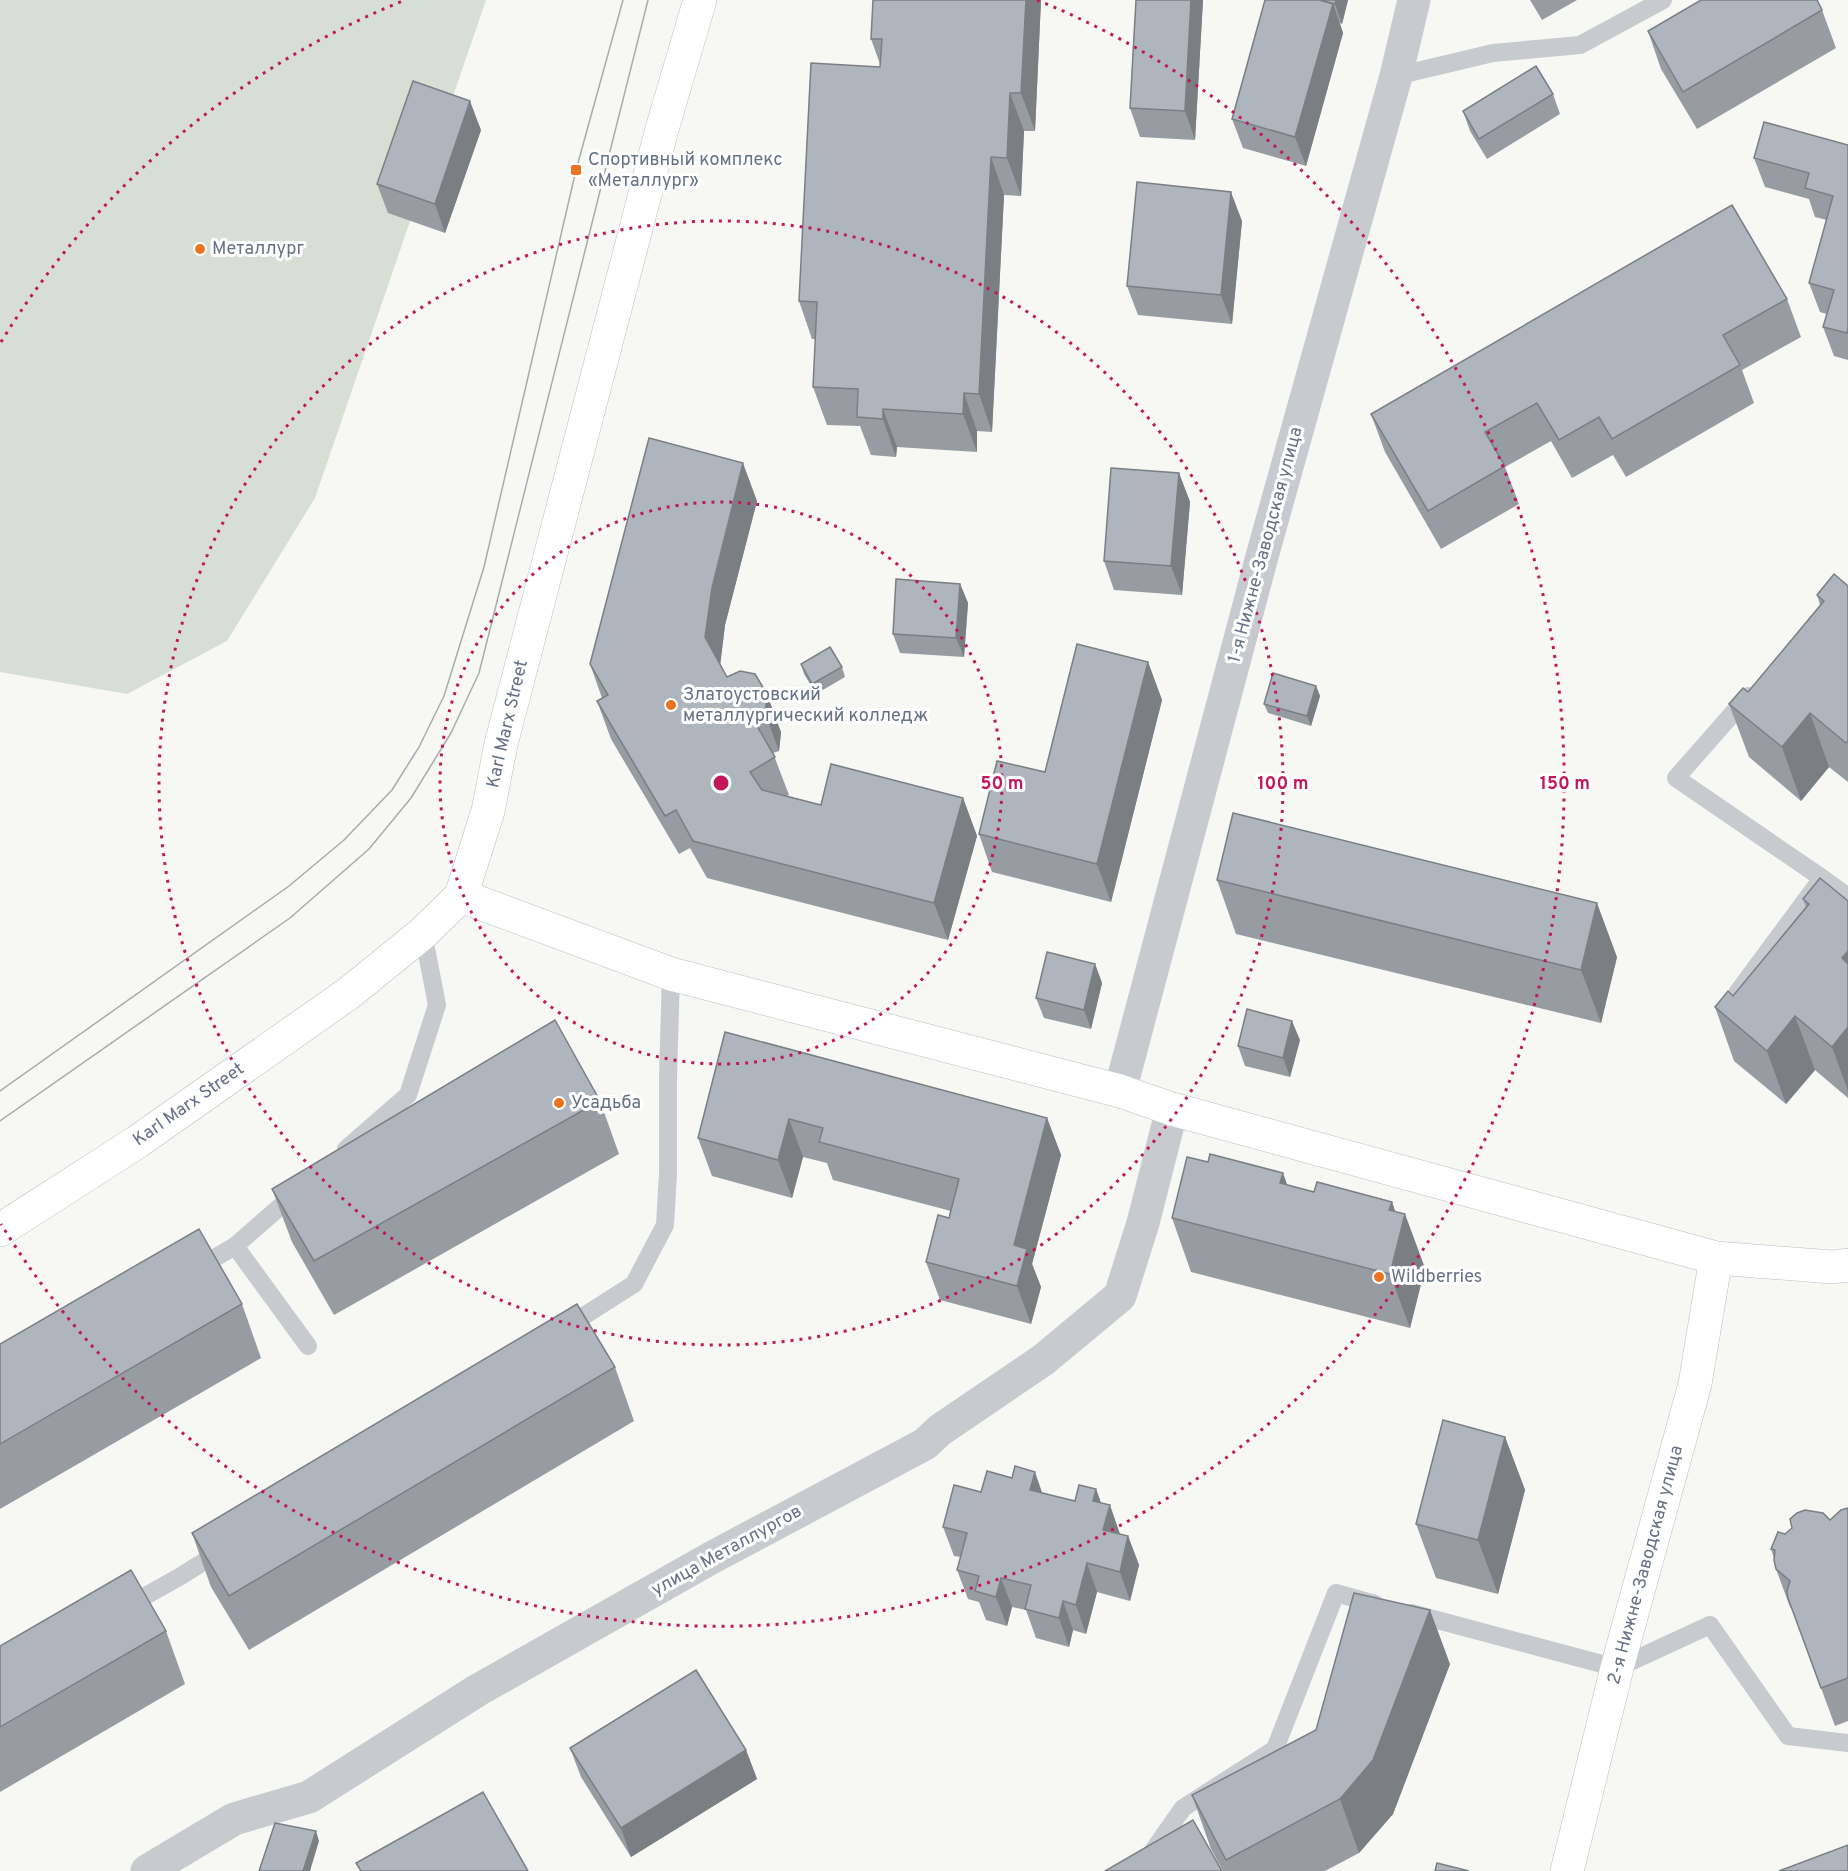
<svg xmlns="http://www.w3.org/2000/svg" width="1848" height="1871" font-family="Overpass,sans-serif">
<rect width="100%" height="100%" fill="#f7f7f4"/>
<path fill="#d7dfd5" d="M0,0h486l-171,498 -88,143 -100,53 -127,-22z"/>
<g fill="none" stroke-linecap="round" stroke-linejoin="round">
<g stroke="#b9bdc2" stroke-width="34">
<g id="secondary">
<path d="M461,896l210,78 449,117 52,18 544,149 116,9 16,-2"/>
<path d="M0,1230l137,-88 212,-149 74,-60 38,-37 27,-85 13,-67 161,-615 38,-129"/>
<path d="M1567,1871l50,-203 78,-284 21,-126"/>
</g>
</g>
<g stroke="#c7cace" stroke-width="18">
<path d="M1396,76l97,-23 87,-8 83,-45"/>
<path d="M1748,696l-72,82 146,100"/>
<path d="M1737,993l85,-115 26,19"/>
<path d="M346,1149l62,-54 29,-90 -14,-72"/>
<path d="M235,1246l73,100"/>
<path d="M194,1270l41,-24 63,-55"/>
<path d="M565,1328l69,-44 31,-59 3,-51v-96l3,-104"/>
<path d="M124,1608l57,-32 41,-26"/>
<path d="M1411,1613l206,55 93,-43 78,111 60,7"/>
<path d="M1135,1871l6,-3 42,-60 92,-59 61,-156 39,11"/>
</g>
<g stroke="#c7cace" stroke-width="33">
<path d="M1120,1091l141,-531 135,-484 18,-76"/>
<path d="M147,1871l87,-52 75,-22 169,-107 233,-132 214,-114 15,-14 103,-70 77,-64 23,-73 29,-114"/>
</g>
<use href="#secondary" stroke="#fff" stroke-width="33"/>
<g stroke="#a7abb2" stroke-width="1.5">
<path d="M0,1091l289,-205 55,-46 48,-50 27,-43 25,-51 40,-129 92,-397 47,-170"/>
<path d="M0,1121l290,-203 79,-69 42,-51 40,-65 28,-60 169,-673"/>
</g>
</g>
<g fill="#969ca2">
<path d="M873,0h168l-6,131h-11l-3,65 -17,-1 -12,237 -15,-1v21l-80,-5 -1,10 -25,-2 -11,-29 -33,-1 -14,-38 3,-48h-4l-13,-38 81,-234v-3l-9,-25z"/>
<path d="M1136,0h67l-8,140 -55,-3 -10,-29z"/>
<path d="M1265,0h83l-6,24 -2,-1 3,10 -37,133 -63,-18 -11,-29z"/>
<path d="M1530,0h47l-35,20z"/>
<path d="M1822,10l14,38 -139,81 -36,-60 -13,-38z"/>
<path d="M1553,94l7,20 -73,45 -17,-28 -7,-20z"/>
<path d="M481,130l-36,103 -57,-20 -11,-29z"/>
<path d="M1848,145v215l-14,-4 -11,-29 4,-13 -7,-2 -11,-29 18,-63 -12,-3 -6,-18 -44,-12 -11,-29z"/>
<path d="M1242,221l-10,103 -94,-9 -11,-29z"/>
<path d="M1787,299l14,38 -59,33 12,33 -128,74 -13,-22 -41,23 -21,-37 -46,26 14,37 -78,45 -56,-97 -14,-38z"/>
<path d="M1179,473l11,29 -8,93 -68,-5 -10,-29z"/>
<path d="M757,501l-32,124 -5,39 7,13 13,-6 41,61 -2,19 -6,2 16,42 -2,1 34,9 142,-7 14,38 -29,104 -241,-62 -17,-30 -11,6 -68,-115 -14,-38 5,-3 -12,-34z"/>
<path d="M960,584l8,19 -4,54 -64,-4 -7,-19z"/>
<path d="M1848,586v196l-19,-15 -28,34 -52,-44 -20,-53 19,-12 72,-87 -3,-10z"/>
<path d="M1148,662l14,38 -51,202 -119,-30 -13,-38 66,-62z"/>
<path d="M801,664l41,3 3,10 -29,17 -12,-20z"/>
<path d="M1316,686l4,10 -9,30 -43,-13 -4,-9z"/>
<path d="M1217,880l400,77 -16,66 -365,-89z"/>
<path d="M1803,899l45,2v197l-33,-28 -29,34 -52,-43 -19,-54 18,-11 73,-89z"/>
<path d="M1095,964l7,19 -11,46 -47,-11 -8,-20z"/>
<path d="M725,1032l322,86 14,37 -29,109 9,23 -10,37 -91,-24 -14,-38 23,-44 2,-7 -118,-31 -6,-17 -24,-6 -11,41 -80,-22 -14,-38z"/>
<path d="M1300,1040l-10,37 -45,-11 -7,-20z"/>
<path d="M600,1101l19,53 -285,161 -42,-73 -20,-53z"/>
<path d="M1288,1185l26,7 78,10 3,10 30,56 -15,60 -219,-56 -19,-54z"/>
<path d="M242,1304l19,54 -261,151v-165z"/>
<path d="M615,1367l19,54 -385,229 -38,-63 -19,-54z"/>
<path d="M1505,1437l20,53 -27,104 -62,-16 -20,-54z"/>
<path d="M1096,1489l5,14 19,31 8,2 11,29 -9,36 -33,-9 -11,42 -13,-4 -4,17 -33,-9 -10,-28 -14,-3 -5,19 -21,-6 -7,-18 -11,-3 -11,-29 4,-13 -7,-1 -11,-29 38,-35 61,1 33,8z"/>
<path d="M1848,1508v213l-13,5 -43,-117 -2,-2 -14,-38 -2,-11 -3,-9 14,-15 45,-14z"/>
<path d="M166,1631l19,53 -185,108v-146z"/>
<path d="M1450,1664l-57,150 -34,39 -34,18h-102l-12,-22 -19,-54z"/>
<path d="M570,1748l176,2 11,29 -126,78 -50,-80z"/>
</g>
<g fill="#7a7f84">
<path d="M1026,0h15l-6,131 -14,-38z"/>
<path d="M1191,0h12l-8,140 -10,-29z"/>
<path d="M1336,0h12l-6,24 -7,-20z"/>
<path d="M1333,4l10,29 -37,133 -11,-29z"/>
<path d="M1010,93l14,38 -3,65 -14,-38z"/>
<path d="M470,101l11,29 -36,103 -10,-29z"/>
<path d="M991,157l13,38 -12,237 -13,-38z"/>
<path d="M1231,192l11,29 -10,103 -11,-29z"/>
<path d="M964,393l13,38v21l-14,-38z"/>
<path d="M883,409l14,38 -1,10 -13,-38z"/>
<path d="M743,463l14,38 -32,124 -6,50 -14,-38 7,-49z"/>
<path d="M1179,473l11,29 -8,93 -11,-29z"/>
<path d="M960,584l8,19 -4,54 -8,-19z"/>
<path d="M1148,662l14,38 -51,202 -14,-38z"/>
<path d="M1316,686l4,10 -9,30 -4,-10z"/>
<path d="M767,694l14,38 -2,19 -14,-38z"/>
<path d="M1810,713l19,54 -28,34 -19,-54z"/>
<path d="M963,798l14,38 -29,104 -14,-37z"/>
<path d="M1597,903l20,54 -16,66 -20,-53z"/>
<path d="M1848,951v25l-6,-18z"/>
<path d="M1095,964l7,19 -11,46 -7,-19z"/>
<path d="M1795,1016l20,54 -29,34 -19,-53z"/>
<path d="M1292,1021l8,19 -10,37 -7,-19z"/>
<path d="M1848,1027v64l-16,-44z"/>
<path d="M1047,1118l14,37 -29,109 9,23 -10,37 -14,-38 -3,-41z"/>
<path d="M789,1119l14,38 -11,41 -14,-38z"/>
<path d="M1283,1173l19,53 -22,-43z"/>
<path d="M1392,1202l9,26 4,-14 20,54 -15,60 -20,-54 -1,-64z"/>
<path d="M1505,1437l20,53 -27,104 -20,-54z"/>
<path d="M1035,1472l10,29 -15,-11z"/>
<path d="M1096,1489l10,28 4,-12 10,29 -6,25 -21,-58z"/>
<path d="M1128,1536l11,29 -9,36 -10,-29z"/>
<path d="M1087,1563l10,29 -11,42 -10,-29z"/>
<path d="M1001,1578l11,29 -5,19 -11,-29z"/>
<path d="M1063,1601l10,29 -4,17 -10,-29z"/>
<path d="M1430,1610l20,54 -57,150 -34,39 -19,-54z"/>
<path d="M746,1750l11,29 -126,78 -10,-29z"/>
<path d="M316,1831l3,10 -9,30h-7z"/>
</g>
<g fill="#afb5bc" stroke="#7a7f84" stroke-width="1.5">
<path d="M873,0h153l-5,93h-11l-3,65 -16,-1 -12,237 -15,-1 -1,21 -80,-5v10l-26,-2 1,-28 -45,-2 4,-85 -18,-1 12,-238 69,4 2,-28h-11z"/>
<path d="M1136,0h55l-6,111 -55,-3z"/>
<path d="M1265,0h55l13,4 -38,133 -63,-18z"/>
<path d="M1320,0h16l-1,4z"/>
<path d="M1701,0h116l5,10 -139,82 -35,-61z"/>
<path d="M1536,66l17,28 -74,45 -16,-28z"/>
<path d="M413,81l57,20 -35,103 -58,-20z"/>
<path d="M1764,122l84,23v183l-1,5 -24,-6 11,-37 -25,-7 24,-87 -28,-8 4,-15 -55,-15z"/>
<path d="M1137,182l94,10 -10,103 -94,-9z"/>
<path d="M1732,205l55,94 -64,36 17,30 -128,74 -13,-22 -40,23 -22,-37 -52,29 20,34 -77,45 -57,-97z"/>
<path d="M649,438l94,25 -31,125 -7,49 22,40 13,-6 15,3 12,20 -2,19 -12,6 22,38 -25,15 12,18 59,15 10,-41 132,34 -29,105 -241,-62 -17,-31 -11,6 -68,-115 11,-6 -18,-31z"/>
<path d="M1111,468l68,5 -8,93 -67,-5z"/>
<path d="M1834,574l14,12v155l-2,2 -36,-30 -28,34 -53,-43 14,-16 5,4 76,-91 -7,-6z"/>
<path d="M896,579l64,5 -4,54 -63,-4z"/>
<path d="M1077,644l71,18 -51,202 -118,-30 18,-73 48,11z"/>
<path d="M830,647l12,20 -30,17 -11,-20z"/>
<path d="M1273,673l43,13 -9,30 -43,-12z"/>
<path d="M1233,813l364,90 -16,67 -364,-90z"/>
<path d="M1820,878l28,23v50l-6,7 6,6v63l-16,20 -37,-31 -28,35 -52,-44 13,-16 5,5 76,-92 -6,-5z"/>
<path d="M1047,952l48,12 -11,46 -48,-12z"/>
<path d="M1247,1009l45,12 -9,37 -45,-12z"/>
<path d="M555,1020l45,81 -286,160 -42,-72z"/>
<path d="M725,1032l322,86 -33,127 13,4 -10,37 -91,-24 12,-47 11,3 10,-39 -140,-37 4,-14 -34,-9 -11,41 -80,-22z"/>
<path d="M1210,1154l73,19 -3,10 34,9 3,-10 75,20 -3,8 16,4 -15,60 -218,-56 15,-61 21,5z"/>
<path d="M199,1229l43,75 -242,140v-100z"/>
<path d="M577,1304l38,63 -386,229 -37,-63z"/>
<path d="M1443,1420l62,17 -27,103 -62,-16z"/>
<path d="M1015,1466l20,6 -5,18 45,11 4,-16 17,4 -3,12 17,4 -7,25 25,6 -8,36 -33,-9 -11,42 -13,-4 -4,17 -34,-9 6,-24 -30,-7 -5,19 -21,-6 4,-15 -22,-6 10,-37 -24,-6 11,-42 27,7 6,-21 25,7z"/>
<path d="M1848,1508v170l-27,10 -33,-90 -1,-7 3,-10 -14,-12 -2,-9 1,-10 -4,-1 7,-17 7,2 7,-6 -2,-9 7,-6 8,-3 18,3 7,7 11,-10z"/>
<path d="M131,1570l35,61 -166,96v-81z"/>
<path d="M1354,1593l76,17 -57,150 -33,39 -114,61 -34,-65 124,-65z"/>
<path d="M696,1670l50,80 -125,78 -51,-80z"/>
<path d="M483,1792l45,79h-167l-5,-8z"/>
<path d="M1193,1820l29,51h-117z"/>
<path d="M275,1823l41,8 -13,40h-44z"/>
<path d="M1848,1845v26h-69z"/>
<path d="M1437,1863l32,8h-34z"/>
</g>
<g fill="none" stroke="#c2185b" stroke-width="3" stroke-dasharray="3 6">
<circle cx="721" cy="783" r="281"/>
<circle cx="721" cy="783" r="562"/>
<path d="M1 342A844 844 0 0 1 405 0M1037 0A844 844 0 1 1 1 1224"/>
</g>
<g fill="#eb7320" stroke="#fff" stroke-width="2">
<rect x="570" y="164" width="12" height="12" rx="3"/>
<circle cx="200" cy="249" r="6"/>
<circle cx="671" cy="705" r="6"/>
<circle cx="559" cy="1103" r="6"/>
<circle cx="1379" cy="1277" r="6"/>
</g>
<g text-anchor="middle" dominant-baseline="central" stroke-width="6" stroke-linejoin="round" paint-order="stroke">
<g font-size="18" fill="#657186" stroke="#fff" text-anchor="start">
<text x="588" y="160">Спортивный комплекс<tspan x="588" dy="21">«Металлург»</tspan></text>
<text x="212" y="249">Металлург</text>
<text x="683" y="695">Златоустовский<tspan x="683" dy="21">металлургический колледж</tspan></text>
<text x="571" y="1103">Усадьба</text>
<text x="1391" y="1277">Wildberries</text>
</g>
<g font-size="18" fill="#657186" stroke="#fff">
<text transform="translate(1266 545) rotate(-75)">1-я Нижне-Заводская улица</text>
<text transform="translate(508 724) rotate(-77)">Karl Marx Street</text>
<text transform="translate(189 1105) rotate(-35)">Karl Marx Street</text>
<text transform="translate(727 1551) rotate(-29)">улица Металлургов</text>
<text transform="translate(1646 1565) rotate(-75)">2-я Нижне-Заводская улица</text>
</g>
</g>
<circle cx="721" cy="783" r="9" fill="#c2185b" stroke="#fff" stroke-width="3"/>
<g font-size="18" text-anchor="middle" font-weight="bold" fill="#c2185b" stroke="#fff" stroke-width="6" stroke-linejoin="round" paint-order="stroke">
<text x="1002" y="789">50 m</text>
<text x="1283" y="789">100 m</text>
<text x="1565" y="789">150 m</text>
</g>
</svg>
